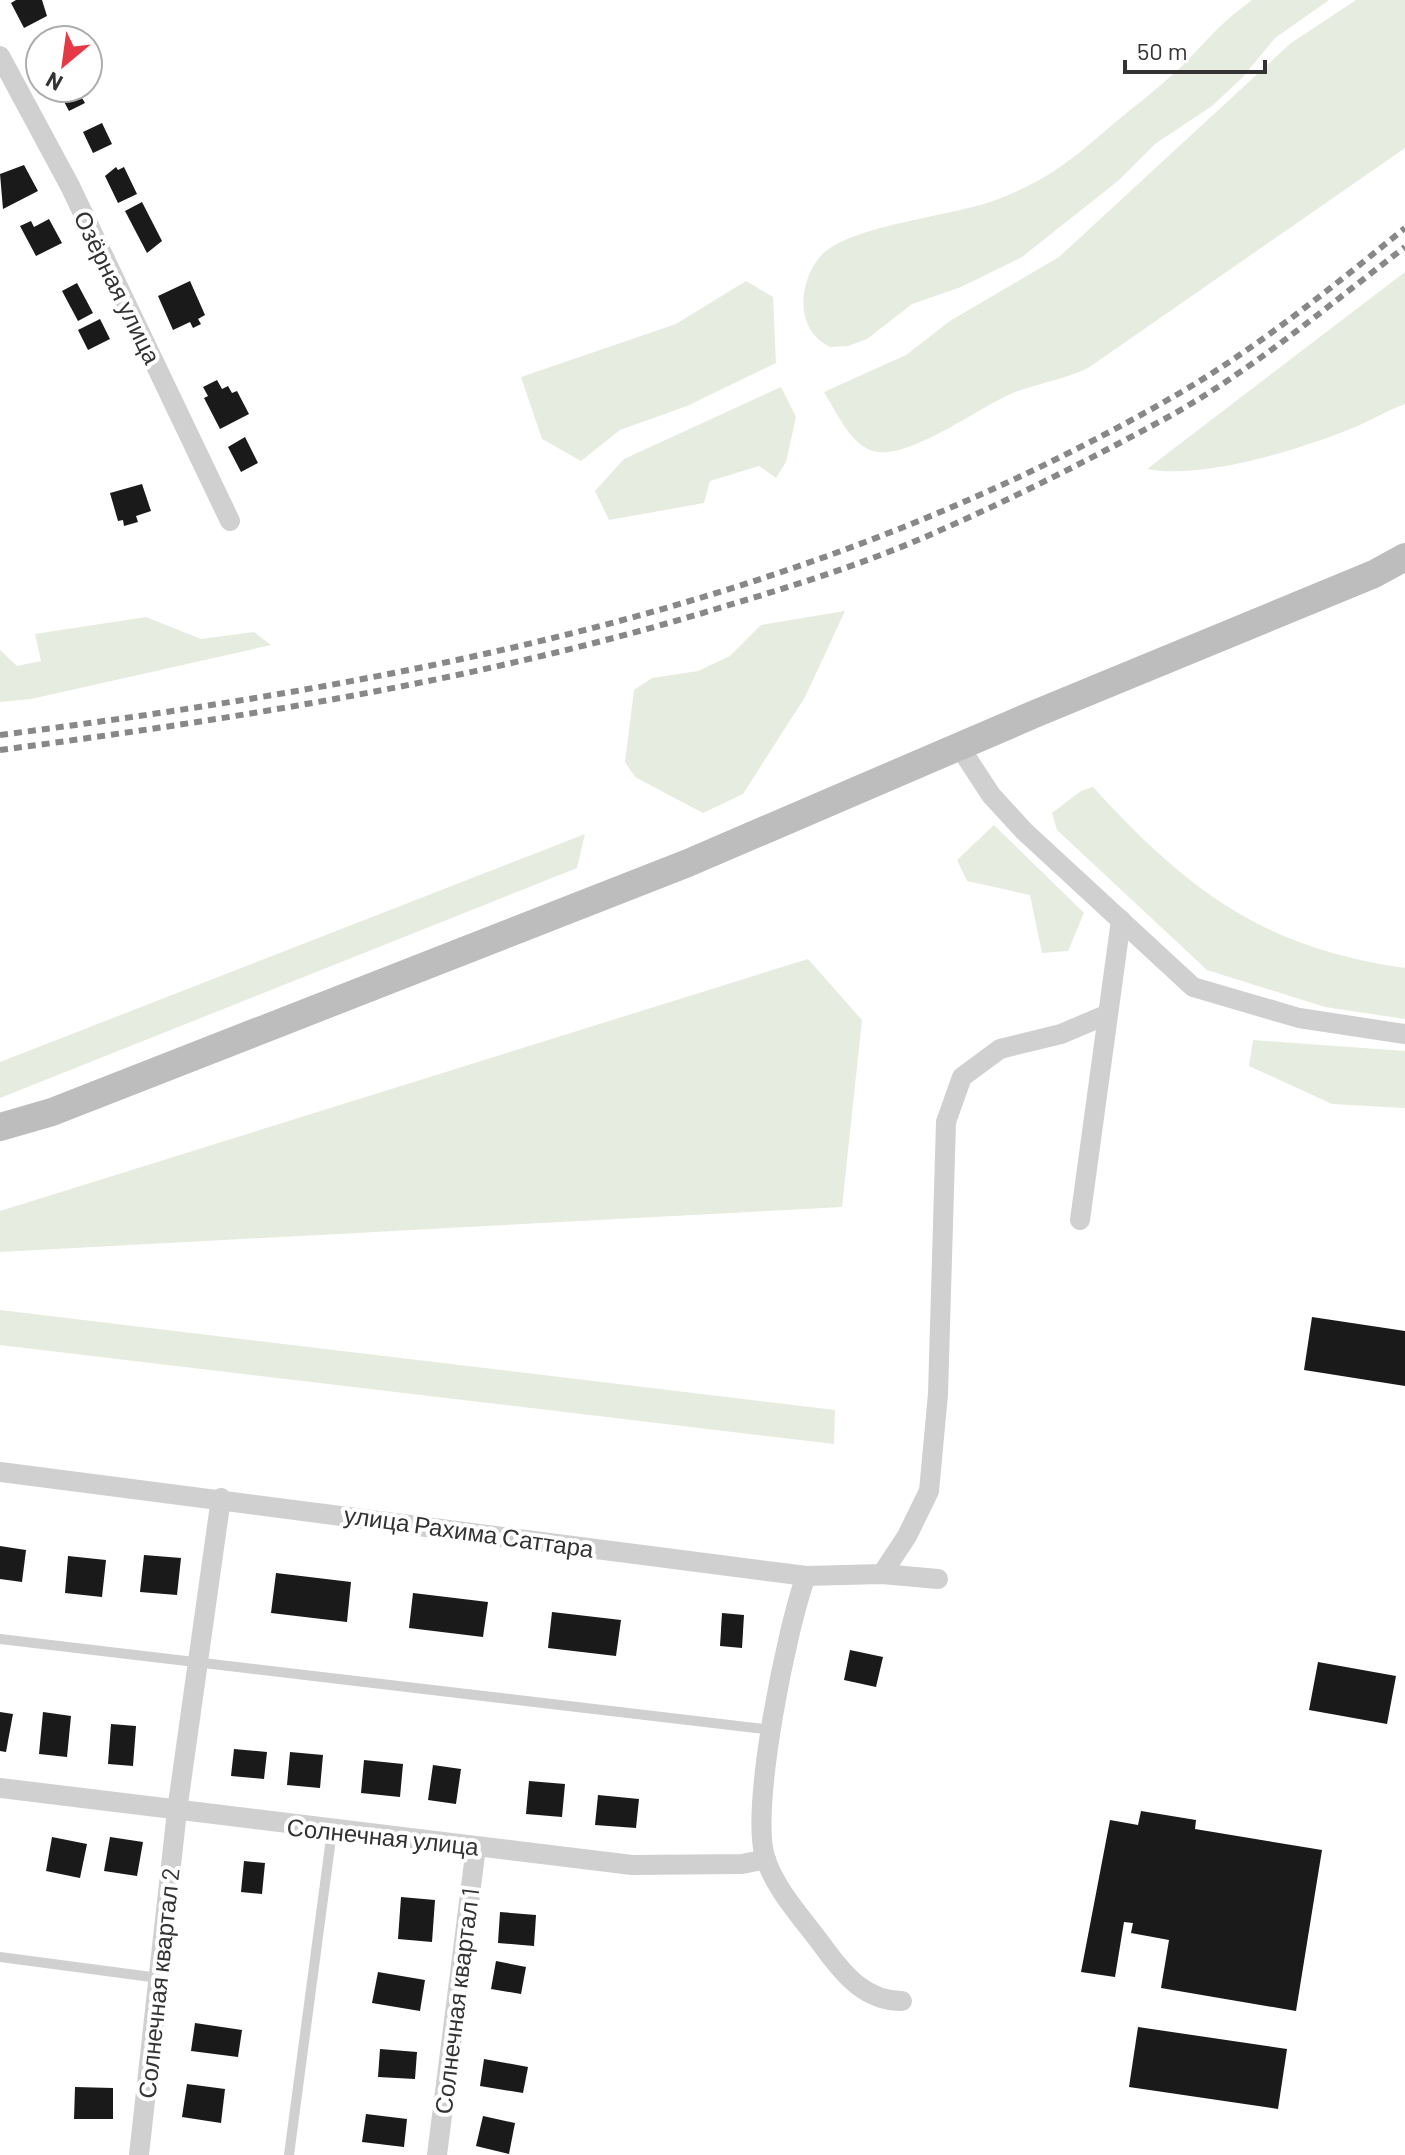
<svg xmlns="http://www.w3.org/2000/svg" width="1405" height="2155" font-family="Barlow,sans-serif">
<rect width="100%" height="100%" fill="#fff"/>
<g fill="#e6ecdf">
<path d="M1252,0h77l-54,38 -33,40 -30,28 -57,38 -36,36 -97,77 -61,30 -49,17 -45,35 -19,7 -18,1c-35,-17 -32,-62 -11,-89 27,-34 137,-41 182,-60 48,-19 73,-40 111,-73 25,-21 51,-40 74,-63 24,-25 37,-41 66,-62z"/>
<path d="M1356,0h49v148l-317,220c-25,12 -50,15 -75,25 -33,13 -112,74 -145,56 -21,-11 -32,-38 -44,-57l82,-37 44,-34 109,-64 232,-214z"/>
<path d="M1405,272v132c-17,6 -33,16 -50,23 -53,22 -153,53 -208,42z"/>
<path d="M746,281l27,16 3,66 -89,43 -67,24 -39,31 -39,-22 -21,-62 155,-53z"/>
<path d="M781,387l15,30 -10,45 -10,16 -17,-12 -49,15 -6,22 -95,17 -14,-29 29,-32z"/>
<path d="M845,611l-40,86 -62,97 -40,19 -68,-36 -10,-15 9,-72 18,-12 46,-7 32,-15 31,-31z"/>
<path d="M146,617l55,22 53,-7 17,13 -240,54 -31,3v-52l17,16 24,-5 -6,-27z"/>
<path d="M1093,787c93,102 171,162 312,181v51l-80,-12 -118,-37 -150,-140 -5,-17 29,-22z"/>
<path d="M994,825l90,88 -16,38 -26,2 -12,-58 -63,-14 -10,-21z"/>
<path d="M585,834l-8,34 -577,230v-36z"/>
<path d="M808,959l54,61 -20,187 -842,45v-41z"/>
<path d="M1253,1040l152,11v57l-73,-4 -83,-38z"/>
<path d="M0,1310l835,100 -1,34 -834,-99z"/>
</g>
<g fill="#1a1a1a">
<path d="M16,0h26l5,16 -23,12 -13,-25z"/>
<path d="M76,88l9,15 -16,8 -8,-15z"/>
<path d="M102,123l10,21 -19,9 -10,-21z"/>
<path d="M24,165l14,26 -35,18 -3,-35z"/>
<path d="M116,167l2,3 6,-3 13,27 -19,9 -13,-27z"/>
<path d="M142,202l20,39 -15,12 -22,-42z"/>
<path d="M49,219l13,24 -26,13 -16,-30 11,-5 3,6z"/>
<path d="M190,281l15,34 -7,4 3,5 -8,4 -3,-6 -17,8 -15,-34z"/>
<path d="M77,283l16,30 -15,8 -16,-30z"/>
<path d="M100,319l10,20 -22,11 -10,-20z"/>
<path d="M217,380l5,9 6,-3 4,7 5,-2 12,23 -29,15 -16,-31 4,-2 -5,-9z"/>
<path d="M245,437l13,26 -17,9 -13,-25z"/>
<path d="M142,484l9,27 -15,5 2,6 -14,4 -1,-6 -5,1 -8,-28z"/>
<path d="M1312,1317l93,14v55l-101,-16z"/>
<path d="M0,1546l26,4 -4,32 -22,-3z"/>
<path d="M144,1555l37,3 -4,37 -37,-3z"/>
<path d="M68,1556l38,4 -4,37 -37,-4z"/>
<path d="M276,1573l75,9 -4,40 -76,-9z"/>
<path d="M413,1593l75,9 -5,35 -74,-9z"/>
<path d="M552,1612l69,8 -5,36 -68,-8z"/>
<path d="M722,1613l22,2 -2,33 -22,-2z"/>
<path d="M850,1650l33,7 -7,30 -32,-7z"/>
<path d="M1318,1662l78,14 -9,48 -78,-14z"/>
<path d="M0,1712l13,2 -7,38 -6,-1z"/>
<path d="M43,1712l28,4 -4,41 -28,-3z"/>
<path d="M111,1724l25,2 -3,40 -25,-2z"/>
<path d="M234,1749l33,3 -3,27 -33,-3z"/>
<path d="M290,1752l33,3 -3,33 -33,-3z"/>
<path d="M364,1760l39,4 -3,33 -39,-4z"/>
<path d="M433,1765l28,4 -5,35 -28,-4z"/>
<path d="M529,1781l36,3 -3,33 -36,-3z"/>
<path d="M598,1795l41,4 -3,29 -41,-3z"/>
<path d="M1141,1811l55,9 -1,9 127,21 -26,161 -135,-23 8,-48 -38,-7 2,-10 -9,-1 -9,55 -34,-5 29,-152 28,5z"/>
<path d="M52,1837l35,7 -7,34 -34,-7z"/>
<path d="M110,1837l33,5 -6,34 -33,-5z"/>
<path d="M244,1861l21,2 -3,31 -21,-2z"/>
<path d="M401,1897l34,3 -3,42 -34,-3z"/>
<path d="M500,1912l36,3 -2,31 -36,-3z"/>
<path d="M496,1961l30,6 -5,27 -30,-5z"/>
<path d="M378,1972l47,8 -5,31 -48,-8z"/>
<path d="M195,2023l47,7 -4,27 -47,-6z"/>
<path d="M1138,2027l149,22 -9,60 -149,-22z"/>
<path d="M380,2049l37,3 -2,27 -37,-2z"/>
<path d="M484,2059l44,8 -5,26 -43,-7z"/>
<path d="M187,2084l38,5 -4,34 -39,-6z"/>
<path d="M75,2087l38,1v31h-39z"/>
<path d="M366,2114l41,5 -3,28 -42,-5z"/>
<path d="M483,2116l32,7 -6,31 -33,-8z"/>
</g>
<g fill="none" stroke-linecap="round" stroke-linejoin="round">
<g stroke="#d0d0d0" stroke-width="10">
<path d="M0,1639l772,91"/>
<path d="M0,1957l159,21"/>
<path d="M289,2155l43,-324"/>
</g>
<g stroke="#d0d0d0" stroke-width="20">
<path d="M0,56l70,130 160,335"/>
<path d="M959,746l32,49 33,36 169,156 106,31 106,16"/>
<path d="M1080,1220l41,-300"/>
<path d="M0,1472l806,104 76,-2 56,5"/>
<path d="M882,1574l25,-38 22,-45 9,-97 8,-272 16,-45 38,-28 61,-15 45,-19"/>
<path d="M806,1576c-19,51 -56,232 -41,281 10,33 40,64 60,92 20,27 41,52 77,52"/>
<path d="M0,1788l632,77 110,-1 24,-5"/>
<path d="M139,2155l38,-344 44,-313"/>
<path d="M437,2155l39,-308"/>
</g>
<path stroke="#bdbdbd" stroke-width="28" d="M0,1127l52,-15 636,-249 349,-150 337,-139 31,-17"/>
<g stroke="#888" stroke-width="6" stroke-dasharray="8 6" stroke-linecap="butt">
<path d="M0,735c410,-53 800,-126 1164,-333 86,-48 165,-112 241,-174"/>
<path d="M0,750c242,-32 482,-70 716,-141 70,-21 142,-43 209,-72 83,-36 166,-78 245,-121 84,-47 159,-111 235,-169"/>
</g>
</g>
<g text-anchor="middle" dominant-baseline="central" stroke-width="8" stroke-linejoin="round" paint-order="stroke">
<g font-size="24" fill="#333" stroke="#fff">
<text transform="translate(118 287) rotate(64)">Озёрная улица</text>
<text transform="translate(469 1531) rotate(8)">улица Рахима Саттара</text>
<text transform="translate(383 1836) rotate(6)">Солнечная улица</text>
<text transform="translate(158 1983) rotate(-84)">Солнечная квартал 2</text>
<text transform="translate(456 2001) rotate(-83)">Солнечная квартал 1</text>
</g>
</g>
<g transform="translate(64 64) rotate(209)"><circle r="38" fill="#ffffff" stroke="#adadad" stroke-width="2"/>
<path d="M0-6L14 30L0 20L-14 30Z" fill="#e63946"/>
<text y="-12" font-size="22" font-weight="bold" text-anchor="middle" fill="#333333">N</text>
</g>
<path d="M1125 60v12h140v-12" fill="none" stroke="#333333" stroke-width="4"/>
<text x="1137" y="60" font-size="24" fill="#333333" stroke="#ffffff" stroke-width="6" paint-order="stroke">50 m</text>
</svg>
